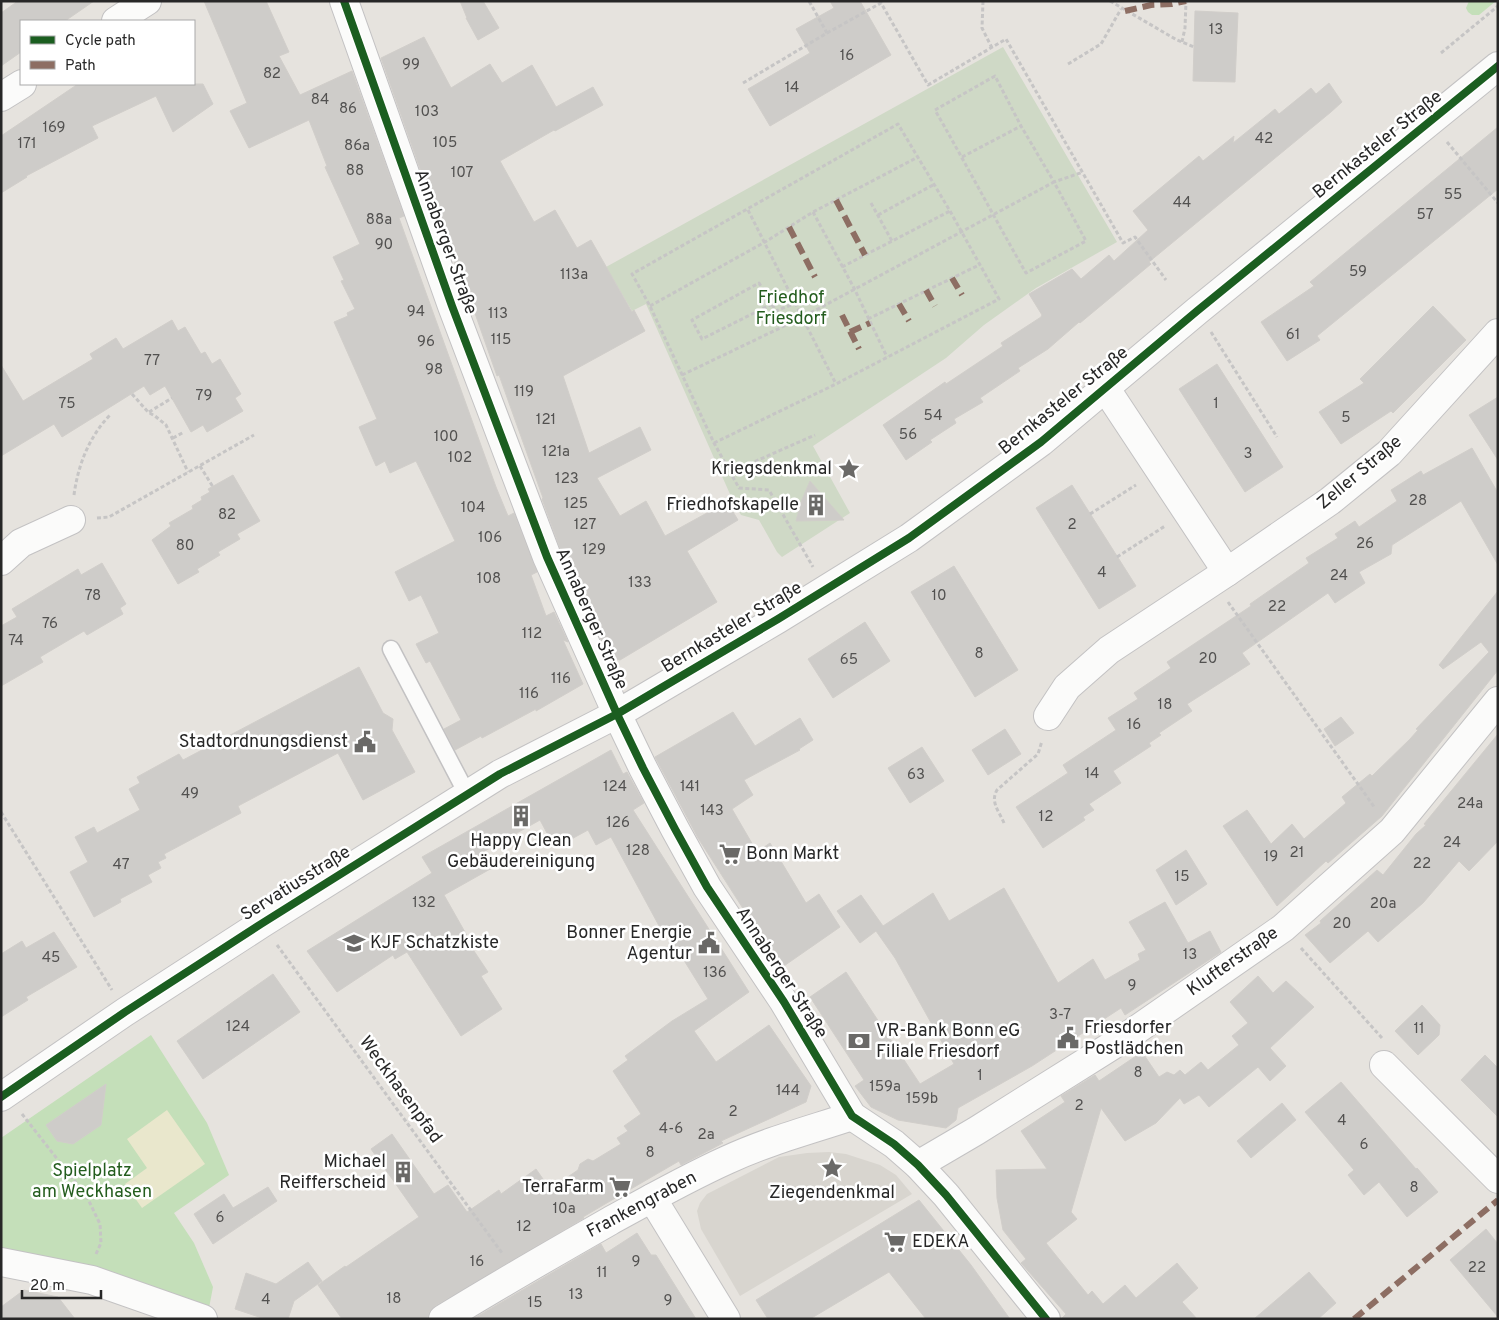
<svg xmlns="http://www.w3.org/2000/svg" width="1499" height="1320" font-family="Overpass,sans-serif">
<rect width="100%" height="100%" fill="#e6e3de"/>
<g fill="#c4dfb9">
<path d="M1469,1h27l-17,14h-7l-4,-3 -2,-4z"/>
<path d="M151,1035l56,88 22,52 -55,38 20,30 19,44 -4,21 -208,-56v-114z"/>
</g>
<path fill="#e9e7cc" d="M167,1110l38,54 -63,44 -17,-24 22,-16 -20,-29z"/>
<path fill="#cfd9c6" d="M1003,47l114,195 -81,46 -52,37 -38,33 -133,88 37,67 -68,44 -5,-5 -18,-32 -18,-5 -8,-14 -87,-197 -14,7 -26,-44z"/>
<path fill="#d8d5cf" d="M829,1152l17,2 34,11 16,10 16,19 -172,102 -39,-67 -4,-18 3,-8 7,-9 72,-37 28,-4z"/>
<g fill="#ceccc9" stroke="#d1ceca">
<path d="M18,1h76l-29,20h-44v31l-20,14v-53z"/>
<path d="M204,1h62l23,51 -10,4 21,39 52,-24 52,145 -5,2 97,269 12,29 6,-3 23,59 -6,3 15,41 8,-4 14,30 -5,-2 20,44 -47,27v-2l-54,29 -1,-2 -26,14 -11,-21 17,-9 -31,-59 -4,2 -10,-19 23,-11 -18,-38 -12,6 -14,-29 60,-31 -39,-80 -26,12 -5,-12 -9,5 -17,-39 18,-8 -43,-97 14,-6 -1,-3 8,-4 -14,-28 3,-1 -11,-23 27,-13 -35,-77 2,-1 -18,-46 -60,28 -19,-37 17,-8z"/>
<path d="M460,1h23l16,27 -21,12 -12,-22h1z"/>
<path d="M830,1h30l31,54 -121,71 -22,-37 62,-36 -14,-24 38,-21z"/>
<path d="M1195,11l43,2 -3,69 -42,-1z"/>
<path d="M424,37l27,51 39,-24 12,19 30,-18 24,42 37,-20 10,18 -48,26 -1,-1 -54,31 34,61 21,-12 22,38 14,-8 41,72 2,-2 11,21 -82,45 26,77 51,-26 11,23 -54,28 23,38 26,-15 19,35 62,-34 11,18 -51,31 30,51 -97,58 -12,-4 -42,-99 -2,1 -3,-7 -19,-52 1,-1 -44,-123 -2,1 -27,-77 -1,1 -33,-86 -55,-156z"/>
<path d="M1329,83l13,19 -11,10 -182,150 2,2 -71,59 -1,-1 -31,27 -30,19 2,3 -40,27 3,4 -29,17 2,4 -26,17 2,2 -26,18 -23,-35 62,-43 1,2 57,-38 -2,-3 40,-26 1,-2 -13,-21 43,-25 9,10 28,-24 5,6 34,-31 -15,-19 66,-55 4,5 31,-25 -1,7 42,-34 4,5 32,-26 5,6z"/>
<path d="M78,84h125l10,20 -40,28 -17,-36 -64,30 6,12 -72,38 1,1 -26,16v-57z"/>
<path d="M1498,127v62l-181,147 3,4 -33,21 -26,-39 53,-36 -4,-4z"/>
<path d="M1433,306l33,34 -73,73 -2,-2 -50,33 -22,-32 45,-29 -4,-4z"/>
<path d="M172,320l6,11 7,-4 16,27 4,-2 7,12 8,-5 21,35 -6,4 8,13 -36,21 -4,-7 -12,7 -26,-46 -15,9 -6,-9 -82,51 -8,-13 -53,32v-91l22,36 70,-42 -3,-5 26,-16 7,11z"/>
<path d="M1217,364l66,103 -38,25 -66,-103z"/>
<path d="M1498,397v63l-29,-45z"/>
<path d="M1472,448l26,45v72l-37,-64 -69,44 -1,9 -32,18 6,11 -30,20 -7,-10 -86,60 8,11 -63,40 5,7 -33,22 2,2 -12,8 2,3 -38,25 8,12 -32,21 5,6 -11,7 2,3 -42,28 -27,-41 52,-34 -5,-8 53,-35 -8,-12 30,-19 -4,-6 37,-25 -4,-6 84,-56 -1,-2 59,-41 -3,-5 32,-20 -3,-4 20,-13 4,6 38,-26 -6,-11 30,-19 2,4z"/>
<path d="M233,475l27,46 -23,13 3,5 -22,13 2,3 -23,14 2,3 -21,12 -26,-44 19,-14 -2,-3 24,-14 -1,-3 10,-6 -1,-3 9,-5 -2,-3z"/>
<path d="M810,481l34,39 -48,1 5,-19z"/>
<path d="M1072,485l64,101 -37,23 -63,-101z"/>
<path d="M102,563l24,41 -6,4 3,6 -36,21 -3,-4 -44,26 3,5 -42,24v-60l16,-9 -5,-8 66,-40 3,6z"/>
<path d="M954,566l64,104 -43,27 -64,-105z"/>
<path d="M1498,591v79l-116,146 -54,47 -2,-2 -49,45 -54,-80 24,-16 24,34 21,-20 12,15 42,-36 -4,-6 28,-23 2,2 38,-37 8,-9 -2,-1 73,-77 -8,-10 -38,27 -4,-4z"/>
<path d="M865,622l25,39 -57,37 -25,-39z"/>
<path d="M359,667l24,46 10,6 -1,11 23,42 -52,28 -25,-47 -100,53 3,7 -77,41 2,4 -8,4 3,6 -13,7 4,7 -32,17 1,3 -27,15 -24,-45 18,-10 -13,-25 19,-10 3,6 43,-23 -11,-21 11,-6 -3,-6 42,-23 4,6z"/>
<path d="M733,712l22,34 45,-28 13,22 -14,9 1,1 -56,30 9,15 -21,14 25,43 13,-9 36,60 13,-9 21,33 -59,41 -83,-130 -43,-81z"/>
<path d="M1341,717l13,16 -19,13 -11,-17z"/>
<path d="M1005,729l16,25 -33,21 -16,-25z"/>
<path d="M1498,734v107l-29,30 -10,-10 -36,42 -45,39 -10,-11 -38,32 -25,-28 16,-12 -1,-2 57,-51 6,5 33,-41 10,-9 -2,-1z"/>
<path d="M922,747l22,34 -34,22 -22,-35z"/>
<path d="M611,750l12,24 4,-2 17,31 -11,7 116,182 -55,39 22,31 53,-37 42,61 -5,16 -85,39 2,2 -42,22 -2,-4 -74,43 -22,13 1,1 -149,88 -5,5 -3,8h-85l-24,-34 27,-19 1,1 73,-50 -48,-68 21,-15 42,60 14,-9 19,27 32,-22 2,4 35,-25 14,20 28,-19 2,-6 8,-5 5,2 28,-17 -4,-6 11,-7 -4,-5 17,-12 -28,-43 15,-11 -3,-4 47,-35 36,-22 -41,-66 -3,2 -53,-98 -15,8 -8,-15 -33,18 -15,-28 -57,32 9,16 -48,27 26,46 -2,1 20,30 -7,4 21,33 -41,27 -54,-84 -12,7 -2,-4 -56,37 -30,-41 125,-78 -10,-16z"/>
<path d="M1186,850l21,34 -31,21 -20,-35z"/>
<path d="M1004,888l54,95 35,-24 12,21 35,-20 -2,-6 8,-4 -17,-28 36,-20 23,41 22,-12 11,21 -96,63 -4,-7 -89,58 -74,42 -2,12 -10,8 -48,-8 -27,-13 -16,-21 9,-6 -54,-83 36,-25 74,112 34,-20 -59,-106 -19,-27 -16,12 -23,-32 24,-16 22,31 50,-33 16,28z"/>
<path d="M54,932l23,35 -51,30 2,3 -27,17v-63l21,-13 4,7z"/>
<path d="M273,974l27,38 -97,67 -26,-38z"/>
<path d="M1258,976l15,17 13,-12 28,26 -44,41 16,18 -16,15 -12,-14 -49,40 -10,-12 -15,9 -4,-6 -24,25 -31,18 -24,-33 -30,104 6,7 -31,24 42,52 4,-4 11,13 22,-19 11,13 41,-35 21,25 -16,14 15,17h-136l5,-5 -45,-51 5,-4 -23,-29 -6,-32 -1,-28 51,-1 -26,-38 44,-29 -4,-6 34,-21 4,6 43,-29 17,25 8,-5 7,3 6,-5 5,5 16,-13 7,8 31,-25 -7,-9 16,-13 -18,-21z"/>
<path d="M1422,1005l18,20 -1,10 -21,20 -23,-24z"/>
<path d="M1485,1055l13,13v49l-37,-37z"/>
<path d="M1341,1082l75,87 1,-1 21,24 -31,25 -28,-35 -15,13 -16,-20 6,-5 -49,-58z"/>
<path d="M106,1084l-5,41 -28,19 -16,-3 -11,-16z"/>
<path d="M1282,1103l14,17 -45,38 -14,-17z"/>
<path d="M268,1187l9,14 -64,43 -19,-30 30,-20 9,14z"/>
<path d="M919,1200l52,65 39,54h-84l-37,-47 -79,47h-42l-12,-19z"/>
<path d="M1486,1229l12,15v73l-48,-57z"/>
<path d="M637,1233l14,22h5l40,64h-223l128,-75 5,9z"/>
<path d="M308,1262l14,19 -28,20 -6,18h-23l-30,-10 11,-36 30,11z"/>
<path d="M1309,1272l27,31 -18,16h-64z"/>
<path d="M24,1290l34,7 17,22h-74v-12z"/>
</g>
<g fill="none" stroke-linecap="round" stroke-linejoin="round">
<g stroke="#c3c2c3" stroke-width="19">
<path id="lane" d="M391,649l76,145"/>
</g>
<g stroke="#c3c2c3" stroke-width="30">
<g id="street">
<path d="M344,1l108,305 95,251 70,157 26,54 32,61 32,58 77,115 68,114 42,28 24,21 28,30 100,124"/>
<path d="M116,21l31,-20"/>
<path d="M1,97l21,-13"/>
<path d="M1106,389l121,183"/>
<path d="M1,561l20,-18 50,-23"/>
<path d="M1048,716l19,-29 42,-37 118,-78 103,-71 59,-48 109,-120"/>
<path d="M1384,1065l114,114"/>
<path d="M918,1165l58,-34 153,-96 154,-107 109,-97 106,-130"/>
<path d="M652,1198l74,121"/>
<path d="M1,1262l91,18 111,39"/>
<path d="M443,1319c55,-34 111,-66 167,-98 38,-21 77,-43 117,-61 41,-19 83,-30 125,-44"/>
</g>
</g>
<g stroke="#c3c2c3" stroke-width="30">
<path id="secondary" d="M1,1097l124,-85 136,-88 239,-150 117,-60 161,-95 131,-81 132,-96 156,-131 301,-245"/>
</g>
<g stroke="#c6c5c5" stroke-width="3" stroke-dasharray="4 2.5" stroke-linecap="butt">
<path d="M983,1l-1,27 10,20"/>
<path d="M1110,1l67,39 17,7"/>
<path d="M827,33l54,-30 47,82 78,-46 117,204 12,-6 31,43"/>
<path d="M1182,42l3,-14 1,-27"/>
<path d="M1441,53l57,-47"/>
<path d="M1068,64l33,-20 20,-35"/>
<path d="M743,83l84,-50 -18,-32"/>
<path d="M1447,142l51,61"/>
<path d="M962,157l59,-31"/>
<path d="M871,203l21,38"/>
<path d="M748,210l88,174"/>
<path d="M813,212l41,76 33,69"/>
<path d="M878,215l55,-30"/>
<path d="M842,267l108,-56"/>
<path d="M772,304l-70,35 -10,-19 67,-37 17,28 20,-8"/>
<path d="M650,306l115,-64 48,-30 105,-55"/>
<path d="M868,319l111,-54"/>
<path d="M1211,332l66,105"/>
<path d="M682,375l121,-58 251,-135 32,59 -60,32c-31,-54 -60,-109 -91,-163l60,-34 26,50 33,56 29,-10"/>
<path d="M132,394l16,18 7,4 11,9 22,47"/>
<path d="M149,412l23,-14"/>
<path d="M173,438l11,-6"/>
<path d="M714,443l122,-59 163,-85 -49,-88 -52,-87 -266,150 18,32 64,137 25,45 30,2 44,77"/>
<path d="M200,466l13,21"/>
<path d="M731,472l84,-37"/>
<path d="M74,495c4,-30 15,-58 36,-80"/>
<path d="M1090,514l46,-29"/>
<path d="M97,518l12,-1 145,-82"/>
<path d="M1117,557l48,-31"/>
<path d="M1228,602l147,206"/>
<path d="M1,812l111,178"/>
<path d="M1004,823c-5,-12 -14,-21 -7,-33l41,-36 4,-13"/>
<path d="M277,945l225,308"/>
<path d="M1301,948l81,90"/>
<path d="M22,1114l65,83 13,27 1,19 -5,11"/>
</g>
<use href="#lane" stroke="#fbfbfa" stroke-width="16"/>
<use href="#street" stroke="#fbfbfa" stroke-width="28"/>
<use href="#secondary" stroke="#fbfbfa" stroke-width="28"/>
<g stroke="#8d6e63" stroke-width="6" stroke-dasharray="12 6" stroke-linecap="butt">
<path d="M1125,11l26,-6 21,-1 14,-3"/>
<path d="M836,200l29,55"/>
<path d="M789,227l26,50"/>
<path d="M952,278l10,17"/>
<path d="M926,290l9,16"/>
<path d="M899,304l10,17"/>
<path d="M842,315l17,34"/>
<path d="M850,332l20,-9"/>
<path d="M1354,1319l144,-119"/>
</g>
<g stroke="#fff" stroke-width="11">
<g id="cycleway">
<path d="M344,1l108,305 95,251 70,157 26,54 32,61 32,58 77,115 68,114 42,28 24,21 28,30 100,124"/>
<path d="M1,1097l124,-85 136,-88 239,-150 117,-60 161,-95 131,-81 132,-96 156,-131 301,-245"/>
</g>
</g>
<use href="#cycleway" stroke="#1b5e20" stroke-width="8"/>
</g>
<defs>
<g id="sight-bare" transform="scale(1.725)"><path d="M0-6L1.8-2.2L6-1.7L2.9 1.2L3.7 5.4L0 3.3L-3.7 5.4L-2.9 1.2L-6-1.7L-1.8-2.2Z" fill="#6a6967" stroke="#fff" stroke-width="2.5" paint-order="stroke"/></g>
<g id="building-bare" transform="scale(1.725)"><path d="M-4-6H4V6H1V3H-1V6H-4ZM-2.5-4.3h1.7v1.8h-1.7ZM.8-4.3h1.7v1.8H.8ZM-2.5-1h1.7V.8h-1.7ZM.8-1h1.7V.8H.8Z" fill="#6a6967" stroke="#fff" stroke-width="2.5" paint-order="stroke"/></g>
<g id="civic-bare" transform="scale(1.725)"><path d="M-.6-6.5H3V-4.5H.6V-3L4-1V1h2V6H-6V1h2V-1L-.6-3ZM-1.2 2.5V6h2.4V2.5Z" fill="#6a6967" stroke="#fff" stroke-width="2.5" paint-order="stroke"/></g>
<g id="supermarket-bare" transform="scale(1.725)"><path d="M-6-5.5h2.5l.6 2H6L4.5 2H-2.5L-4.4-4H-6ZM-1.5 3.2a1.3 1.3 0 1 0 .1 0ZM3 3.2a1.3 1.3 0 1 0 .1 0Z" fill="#6a6967" stroke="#fff" stroke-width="2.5" paint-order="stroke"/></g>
<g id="school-bare" transform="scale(1.725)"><path d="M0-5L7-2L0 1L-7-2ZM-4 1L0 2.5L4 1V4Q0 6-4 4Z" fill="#6a6967" stroke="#fff" stroke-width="2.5" paint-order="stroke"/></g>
<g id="bank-bare" transform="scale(1.725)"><path d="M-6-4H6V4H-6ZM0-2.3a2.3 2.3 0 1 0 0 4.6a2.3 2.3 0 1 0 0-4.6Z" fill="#6a6967" stroke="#fff" stroke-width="2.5" paint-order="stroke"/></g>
</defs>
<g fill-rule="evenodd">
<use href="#sight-bare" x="849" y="469"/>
<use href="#building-bare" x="816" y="505"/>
<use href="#civic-bare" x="365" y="742"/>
<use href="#building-bare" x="521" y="816"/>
<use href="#supermarket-bare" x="730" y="854"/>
<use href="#school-bare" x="354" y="943"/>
<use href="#civic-bare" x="709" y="943"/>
<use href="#civic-bare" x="1068" y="1038"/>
<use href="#bank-bare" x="859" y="1041"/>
<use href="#sight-bare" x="832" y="1168"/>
<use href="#building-bare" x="403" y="1172"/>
<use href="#supermarket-bare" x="620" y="1187"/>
<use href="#supermarket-bare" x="895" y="1242"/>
</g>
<g text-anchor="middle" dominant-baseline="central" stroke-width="5" stroke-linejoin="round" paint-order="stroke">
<g font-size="15" fill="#525150">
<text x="1216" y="30">13</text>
<text x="847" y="56">16</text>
<text x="411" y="65">99</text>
<text x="272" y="74">82</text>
<text x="792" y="88">14</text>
<text x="320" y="100">84</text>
<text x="348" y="109">86</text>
<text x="427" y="112">103</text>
<text x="54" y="128">169</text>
<text x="1264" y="139">42</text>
<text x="445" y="143">105</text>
<text x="27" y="144">171</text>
<text x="357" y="146">86a</text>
<text x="355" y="171">88</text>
<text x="462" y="173">107</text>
<text x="1453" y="195">55</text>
<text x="1182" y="203">44</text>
<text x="1425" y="215">57</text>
<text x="379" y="220">88a</text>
<text x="384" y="245">90</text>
<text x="1358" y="272">59</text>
<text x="574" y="275">113a</text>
<text x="416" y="312">94</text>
<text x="498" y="314">113</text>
<text x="1293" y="335">61</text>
<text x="501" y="340">115</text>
<text x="426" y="342">96</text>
<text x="152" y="361">77</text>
<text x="434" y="370">98</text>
<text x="524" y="392">119</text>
<text x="204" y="396">79</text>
<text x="67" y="404">75</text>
<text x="1216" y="404">1</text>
<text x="933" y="416">54</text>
<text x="1346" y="418">5</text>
<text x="546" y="420">121</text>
<text x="908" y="435">56</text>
<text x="446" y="437">100</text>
<text x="556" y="452">121a</text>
<text x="1248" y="454">3</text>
<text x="460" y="458">102</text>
<text x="567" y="479">123</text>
<text x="1418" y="501">28</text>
<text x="576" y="504">125</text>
<text x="473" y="508">104</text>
<text x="227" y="515">82</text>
<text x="585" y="525">127</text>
<text x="1072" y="525">2</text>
<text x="490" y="538">106</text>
<text x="1365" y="544">26</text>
<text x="185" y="546">80</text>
<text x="594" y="550">129</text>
<text x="1102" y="573">4</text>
<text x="1339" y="576">24</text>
<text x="489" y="579">108</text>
<text x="640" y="583">133</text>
<text x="93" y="596">78</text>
<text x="939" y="596">10</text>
<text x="1277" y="607">22</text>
<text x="50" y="624">76</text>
<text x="532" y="634">112</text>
<text x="16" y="641">74</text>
<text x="979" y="654">8</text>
<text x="1208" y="659">20</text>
<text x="849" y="660">65</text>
<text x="561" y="679">116</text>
<text x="529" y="694">116</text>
<text x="1165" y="705">18</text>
<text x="1134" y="725">16</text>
<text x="1092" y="774">14</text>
<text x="916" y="775">63</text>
<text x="615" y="787">124</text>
<text x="690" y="787">141</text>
<text x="190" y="794">49</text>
<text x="1470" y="804">24a</text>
<text x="712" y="811">143</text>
<text x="1046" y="817">12</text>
<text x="618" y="823">126</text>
<text x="1452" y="843">24</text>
<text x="638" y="851">128</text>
<text x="1297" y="853">21</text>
<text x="1271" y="857">19</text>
<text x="1422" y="864">22</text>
<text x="121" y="865">47</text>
<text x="1182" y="877">15</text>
<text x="424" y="903">132</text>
<text x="1383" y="904">20a</text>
<text x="1342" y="924">20</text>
<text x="1190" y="955">13</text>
<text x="51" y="958">45</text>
<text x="715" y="973">136</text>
<text x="1132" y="986">9</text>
<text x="1060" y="1015">3-7</text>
<text x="238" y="1027">124</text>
<text x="1419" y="1029">11</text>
<text x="1138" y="1073">8</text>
<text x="980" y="1076">1</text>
<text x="885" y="1087">159a</text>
<text x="788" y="1091">144</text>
<text x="922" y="1099">159b</text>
<text x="1079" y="1106">2</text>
<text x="733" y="1112">2</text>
<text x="1342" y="1121">4</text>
<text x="671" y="1129">4-6</text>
<text x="706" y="1135">2a</text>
<text x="1364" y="1145">6</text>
<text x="650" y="1153">8</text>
<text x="1414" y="1188">8</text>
<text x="564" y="1209">10a</text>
<text x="220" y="1218">6</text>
<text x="524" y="1227">12</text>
<text x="477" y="1262">16</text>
<text x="636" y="1262">9</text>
<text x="1477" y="1268">22</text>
<text x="602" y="1273">11</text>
<text x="576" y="1295">13</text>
<text x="394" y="1299">18</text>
<text x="266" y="1300">4</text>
<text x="668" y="1301">9</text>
<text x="535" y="1303">15</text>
</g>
<g font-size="18" fill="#272727" stroke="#fff">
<text transform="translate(1378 145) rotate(-39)">Bernkasteler Straße</text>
<text transform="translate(445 242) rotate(70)">Annaberger Straße</text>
<text transform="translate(1064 401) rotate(-39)">Bernkasteler Straße</text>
<text transform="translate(1360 473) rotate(-40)">Zeller Straße</text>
<text transform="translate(591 619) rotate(66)">Annaberger Straße</text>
<text transform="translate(732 628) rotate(-31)">Bernkasteler Straße</text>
<text transform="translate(296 884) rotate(-32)">Servatiusstraße</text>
<text transform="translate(1233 962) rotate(-35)">Klufterstraße</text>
<text transform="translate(781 973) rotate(57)">Annaberger Straße</text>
<text transform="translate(400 1090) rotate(54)">Weckhasenpfad</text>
<text transform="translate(642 1205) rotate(-28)">Frankengraben</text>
</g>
<g font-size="18" fill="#245d1e" stroke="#fff">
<text x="791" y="298">Friedhof<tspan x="791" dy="21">Friesdorf</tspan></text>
<text x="92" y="1171">Spielplatz<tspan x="92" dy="21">am Weckhasen</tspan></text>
</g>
<g font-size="18" fill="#272727" stroke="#fff" text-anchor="end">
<text x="832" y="469">Kriegsdenkmal</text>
<text x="799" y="505">Friedhofskapelle</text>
<text x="348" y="742">Stadtordnungsdienst</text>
<text x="521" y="841" text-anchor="middle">Happy Clean<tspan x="521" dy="21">Gebäudereinigung</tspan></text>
<text x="746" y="854" text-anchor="start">Bonn Markt</text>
<text x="692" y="933">Bonner Energie<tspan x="692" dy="21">Agentur</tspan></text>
<text x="370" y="943" text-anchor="start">KJF Schatzkiste</text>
<text x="1084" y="1028" text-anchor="start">Friesdorfer<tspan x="1084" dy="21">Postlädchen</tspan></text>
<text x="876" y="1031" text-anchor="start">VR-Bank Bonn eG<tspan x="876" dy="21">Filiale Friesdorf</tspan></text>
<text x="386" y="1162">Michael<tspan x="386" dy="21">Reifferscheid</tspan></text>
<text x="604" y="1187">TerraFarm</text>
<text x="832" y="1193" text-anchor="middle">Ziegendenkmal</text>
<text x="912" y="1242" text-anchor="start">EDEKA</text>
</g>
</g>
<rect width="1499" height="1320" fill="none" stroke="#272727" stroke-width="5"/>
<rect x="20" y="20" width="175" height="65" fill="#ffffff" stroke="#a9a9a9"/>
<rect x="30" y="36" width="25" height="8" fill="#1b5e20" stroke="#a9a9a9"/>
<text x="65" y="45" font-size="15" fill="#272727">Cycle path</text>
<rect x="30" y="61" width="25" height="8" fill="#8d6e63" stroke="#a9a9a9"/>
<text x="65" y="70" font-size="15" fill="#272727">Path</text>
<path d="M22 1290v8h79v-8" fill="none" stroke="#272727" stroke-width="2.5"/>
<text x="30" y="1290" font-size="15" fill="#272727" stroke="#ffffff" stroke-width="4" paint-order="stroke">20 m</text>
</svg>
